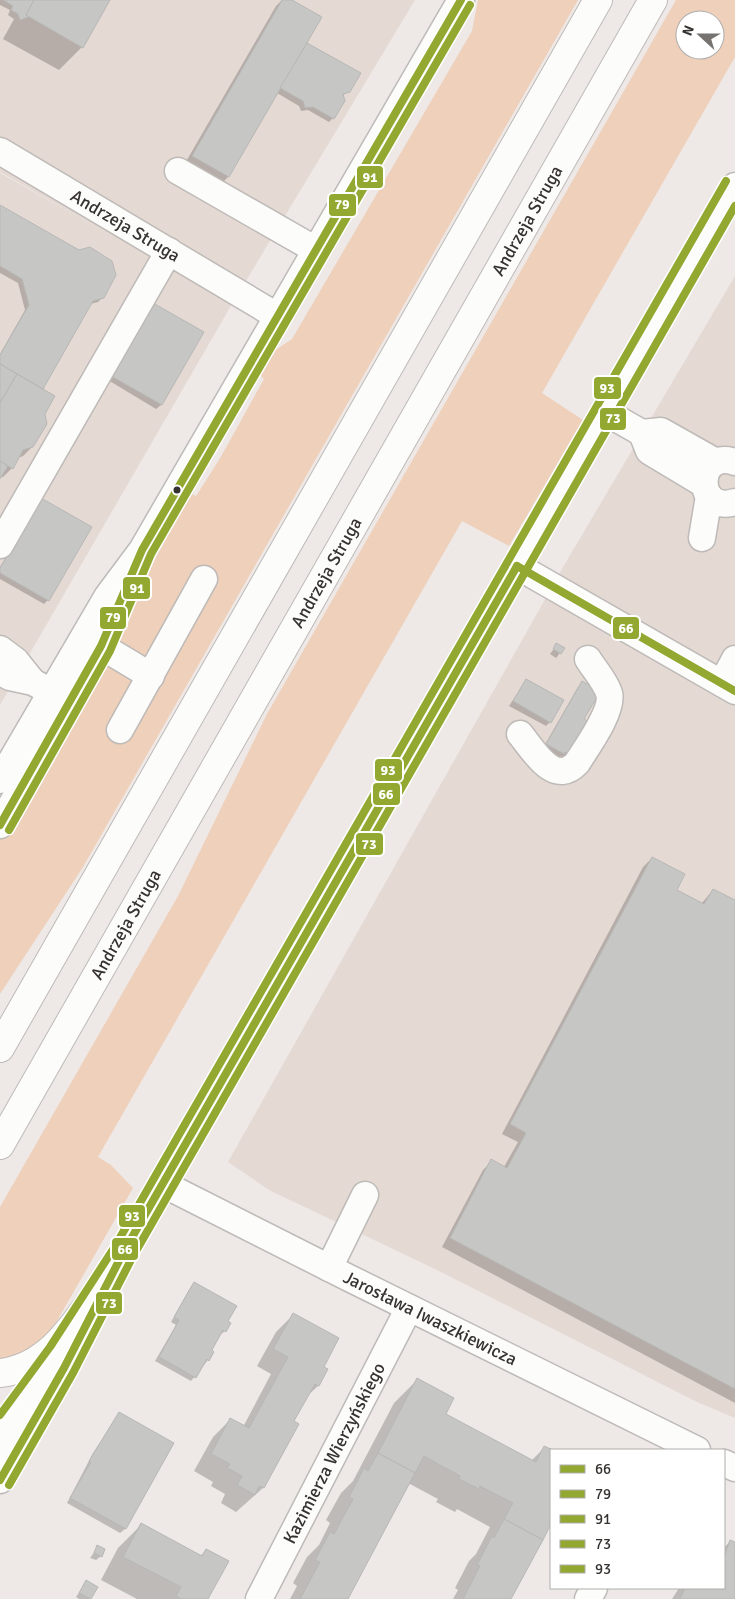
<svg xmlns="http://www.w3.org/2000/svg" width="735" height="1599" font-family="Signika,sans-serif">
<rect width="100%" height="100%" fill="#eee9e6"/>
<g fill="#e4d9d3">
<path d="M0,0h415l-183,304 -232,401v-532l110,62 -110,-63z"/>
<path d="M735,276v1142l-38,-16 -260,-132 -168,-80 -41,-28 338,-600z"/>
</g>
<g fill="#eed0bb" fill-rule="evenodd">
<path d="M478,0h100l-495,867 -83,127v-154l102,-181 26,14 21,-18 -5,3 -32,-18 78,-147 6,3 23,-36 45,-81 -4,-4 14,-24 18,-12 180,-308z"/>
<path d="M676,0h59v57l-193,336 41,27 -74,126 -47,-25 -364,636 13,8 22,23 -84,147 -36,25 -13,2v-155l178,-311 89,-182zM685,20h30v30h-30z"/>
</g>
<g fill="#0003">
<path d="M0,0h109l-27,47 -23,23 -56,-31 11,-20 -6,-4 2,-5 -10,-5z"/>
<path d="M282,0h8l13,48 4,-4 42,47 -7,5 -9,22 -4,4 -21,-12 -7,1 -2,-5 -22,-13 -49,84 -9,9 -35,-21 92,-159z"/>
<path d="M0,206l103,91 -5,5 -8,2 -49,85 3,24 -12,34 -9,9 -5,2 -6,10 -9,9h-3v-123l25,-44 -7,-27 -18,-10z"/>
<path d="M149,308l53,24 -41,73 -5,4 -48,-29z"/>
<path d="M37,504l11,96 -4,4 -44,-25v-12z"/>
<path d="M557,645l3,8 -4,5 -6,-4z"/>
<path d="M526,680l24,42 -4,4 -37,-20z"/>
<path d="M582,683l-15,77 -7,-4 -1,2 -16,-10 35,-61z"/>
<path d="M652,858l23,32 26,14 12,-14 22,12v501l-293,-156 41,-77 9,-9 12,6 14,-25 -16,-8 141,-267z"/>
<path d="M194,1283l32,39 -1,9 -5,4 -1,-1 -9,17 -2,9 -17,21 -36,-20 21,-36 -5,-3 19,-34z"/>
<path d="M293,1315l29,52 4,3 -8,16 -13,12 -12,24 4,2 -34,64 -27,24 -15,-9 4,-9 -14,-8 2,-4 -19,-11 19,-34 17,-17 13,7 28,-53 -14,-8 19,-34z"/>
<path d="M417,1380l27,34 87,47 14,-14 6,4v70l-41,78h-57l5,-9 -3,-2 14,-27 7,-7 14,-27 -33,-18 -2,3 -19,-10 2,-3 -30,-16 -61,116h-57l7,-13 -4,-3 14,-26 12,-12 11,-22 -4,-3 15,-27 12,-12 41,-78z"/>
<path d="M119,1414l54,30 -48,85 -5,4 -53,-30 26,-50z"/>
<path d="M141,1525l59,31 7,-6v49h-70l-36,-19 17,-32z"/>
<path d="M730,1541l5,3v55h-63l7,-11h45v-40z"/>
<path d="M98,1547l3,9 -5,4 -6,-2z"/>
<path d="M86,1582l10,5 -6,12h-11l-3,-2z"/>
</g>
<g fill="#c6c6c5" stroke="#b7b7b6">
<path d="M3,0h31l-8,15 3,2 -9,3 -2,-6 -7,-4 2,-4z"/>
<path d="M34,0h76l-27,48 -57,-33z"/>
<path d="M282,0h10l30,17 -93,160 -37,-21z"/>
<path d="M307,43l54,30 -11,19 -7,2 2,7 -11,18 -21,-12 -8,1 -2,-7 -23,-13z"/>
<path d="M0,205l79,45 11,-3 22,14 4,14 -12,23 -11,3 -50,88 -43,-25v-9l29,-50 -7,-26 -22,-13z"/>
<path d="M153,303l51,29 -42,73 -51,-29z"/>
<path d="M0,364l17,10 -17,29z"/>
<path d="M17,374l38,22 -10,18 2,10 -14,23 -10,3 -10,19 -13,-8v-58z"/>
<path d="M0,461l8,5 -8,13z"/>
<path d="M41,498l51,29 -43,74 -49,-28v-5z"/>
<path d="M556,643l9,5 -4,6 -8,-5z"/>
<path d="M526,679l38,21 -13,23 -38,-22z"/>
<path d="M582,681l18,11 -16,27 7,4 -19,33 -7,-4 -1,2 -18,-10z"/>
<path d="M652,857l33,17 -8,16 27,14 9,-15 22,11v489l-285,-151 41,-79 16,9 19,-35 -16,-9z"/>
<path d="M194,1282l43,24 -9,15 3,2 -5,9 -3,-2 -11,20 2,2 -5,9 -2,-2 -11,19 -37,-21 20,-37 -5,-3z"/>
<path d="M293,1313l46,25 -15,29 4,2 -9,17 -4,-2 -21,37 5,3 -35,64 -5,-2 -4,9 -18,-10 5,-9 -15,-8 3,-4 -19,-10 19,-36 19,10 39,-71 -15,-8z"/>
<path d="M417,1378l37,20 -8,16 90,48 8,-16 9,4h-2v74l-8,16 -39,-21 9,-16 -33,-17 -1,3 -20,-10 1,-3 -36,-20 -9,17 -37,-20z"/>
<path d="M119,1412l55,31 -48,86 -56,-31 21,-36 -2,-1z"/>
<path d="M378,1453l37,20 -67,126h-48l20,-37 -5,-2 15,-28 4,2 19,-35 -4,-2 15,-29 4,3z"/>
<path d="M504,1519l39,21 -32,59h-48l17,-33 -3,-1 15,-29 2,2z"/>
<path d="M141,1523l61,33 4,-7 23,12 -21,38h-27l-5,-3 5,-9 -58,-30z"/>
<path d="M730,1540l5,2v57h-55l5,-11h39v-31z"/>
<path d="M97,1545l8,4 -3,8 -8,-4z"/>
<path d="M86,1580l12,7 -7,12 -12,-6z"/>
</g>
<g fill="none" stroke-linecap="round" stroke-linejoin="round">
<g stroke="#bebab7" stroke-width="29">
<g id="minor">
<path id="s1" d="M0,151l277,165"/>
<path d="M178,171l138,79"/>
<path d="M605,412l37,21 19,-2 55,31"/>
<path d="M642,433l7,18 55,33"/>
<path d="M735,462c-40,-14 -41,53 0,40"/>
<path d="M702,538l7,-42"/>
<path d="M0,545l169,-294"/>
<path d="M517,566l218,125"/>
<path d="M101,646l50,30"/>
<path d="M0,649l16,12 16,20"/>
<path d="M0,672l10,5 23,5 32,18"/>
<path d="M722,683l13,-24"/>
<path d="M120,730l84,-151"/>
<path d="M520,734c14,17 34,53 57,29 10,-16 37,-53 32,-70 -4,-12 -15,-24 -21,-34"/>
<path d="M0,780l107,-183 35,-47 319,-550"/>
<path d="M0,825l101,-179 20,-45"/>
<path id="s2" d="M163,1184l186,94 348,172"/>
<path d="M329,1268l36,-73"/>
<path d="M0,1432l52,-72"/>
<path d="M724,1463l11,5"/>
<path d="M0,1480l64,-112 59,-115 612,-1067"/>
<path id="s3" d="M259,1599l150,-291"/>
<path d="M588,1599l6,-11"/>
</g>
</g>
<g stroke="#bebab7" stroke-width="30">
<g id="major">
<path d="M0,1048l598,-1048"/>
<path id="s4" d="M0,1145l653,-1145"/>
<path d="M0,1373c45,-5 70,-42 94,-76"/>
<path d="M0,1424l4,14 -4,29"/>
</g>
</g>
<use href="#minor" stroke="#fcfcfb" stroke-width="26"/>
<use href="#major" stroke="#fcfcfb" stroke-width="28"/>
<g stroke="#fff" stroke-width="11">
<g id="bus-1">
<path d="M517,566l218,125"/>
<path d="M0,1480l64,-112 59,-115 394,-687"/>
</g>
</g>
<g stroke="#fff" stroke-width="11">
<path id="bus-2" d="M0,825l101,-179 41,-96 319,-550"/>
</g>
<g stroke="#fff" stroke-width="11">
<path id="bus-3" d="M9,830l101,-179 41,-97 319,-549"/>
</g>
<g stroke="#fff" stroke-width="11">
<path id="bus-4" d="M9,1485l64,-112 59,-115 603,-1052"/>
</g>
<g stroke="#fff" stroke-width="11">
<path id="bus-5" d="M0,1415l50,-68 64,-99 612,-1067"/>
</g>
<use href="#bus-1" stroke="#92a831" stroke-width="8"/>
<use href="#bus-2" stroke="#92a831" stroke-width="8"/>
<use href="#bus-3" stroke="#92a831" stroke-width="8"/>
<use href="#bus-4" stroke="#92a831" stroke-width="8"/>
<use href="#bus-5" stroke="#92a831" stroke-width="8"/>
</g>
<circle fill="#363230" stroke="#fff" stroke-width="2" cx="177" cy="490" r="4.5"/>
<g text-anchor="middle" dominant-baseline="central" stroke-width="5" stroke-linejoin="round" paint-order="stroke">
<g font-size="18" fill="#363230" stroke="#fff">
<text stroke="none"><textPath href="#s4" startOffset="1064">Andrzeja Struga</textPath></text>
<text stroke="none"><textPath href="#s1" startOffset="146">Andrzeja Struga</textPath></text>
<text stroke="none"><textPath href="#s4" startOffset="659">Andrzeja Struga</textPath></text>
<text stroke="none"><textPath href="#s4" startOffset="254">Andrzeja Struga</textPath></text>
<text stroke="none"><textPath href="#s2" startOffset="299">Jarosława Iwaszkiewicza</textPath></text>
<text stroke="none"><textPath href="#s3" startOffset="164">Kazimierza Wierzyńskiego</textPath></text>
</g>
</g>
<g stroke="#fff" stroke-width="2">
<rect x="356" y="165" width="28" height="24" rx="5" fill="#92a831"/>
<rect x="328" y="193" width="29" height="24" rx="5" fill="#92a831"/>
<rect x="593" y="376" width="29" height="24" rx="5" fill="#92a831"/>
<rect x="599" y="407" width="28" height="24" rx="5" fill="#92a831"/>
<rect x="122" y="576" width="29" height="24" rx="5" fill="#92a831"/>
<rect x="99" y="606" width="28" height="24" rx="5" fill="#92a831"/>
<rect x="612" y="616" width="28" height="24" rx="5" fill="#92a831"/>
<rect x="374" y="758" width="29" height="24" rx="5" fill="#92a831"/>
<rect x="372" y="782" width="29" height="24" rx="5" fill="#92a831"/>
<rect x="355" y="832" width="29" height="24" rx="5" fill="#92a831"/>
<rect x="118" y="1204" width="28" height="24" rx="5" fill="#92a831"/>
<rect x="111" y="1237" width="28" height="24" rx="5" fill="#92a831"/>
<rect x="95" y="1291" width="28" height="24" rx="5" fill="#92a831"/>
</g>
<g font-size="14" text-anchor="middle" font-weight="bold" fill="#fff">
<text x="370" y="182">91</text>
<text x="342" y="209">79</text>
<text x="607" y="393">93</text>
<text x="613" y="423">73</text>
<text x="137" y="593">91</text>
<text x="113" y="622">79</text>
<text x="626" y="633">66</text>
<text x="388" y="775">93</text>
<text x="386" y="799">66</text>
<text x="369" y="849">73</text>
<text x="132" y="1221">93</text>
<text x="125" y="1254">66</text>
<text x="109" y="1308">73</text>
</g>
<rect x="550" y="1449" width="175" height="140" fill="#ffffff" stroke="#afadac"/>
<rect x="560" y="1465" width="25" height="8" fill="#92a831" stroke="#afadac"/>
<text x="595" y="1474" font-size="15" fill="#363230">66</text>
<rect x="560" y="1490" width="25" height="8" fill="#92a831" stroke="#afadac"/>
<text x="595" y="1499" font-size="15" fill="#363230">79</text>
<rect x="560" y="1515" width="25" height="8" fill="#92a831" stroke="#afadac"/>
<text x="595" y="1524" font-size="15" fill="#363230">91</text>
<rect x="560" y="1540" width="25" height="8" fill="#92a831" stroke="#afadac"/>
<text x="595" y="1549" font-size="15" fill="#363230">73</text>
<rect x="560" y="1565" width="25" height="8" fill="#92a831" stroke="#afadac"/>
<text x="595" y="1574" font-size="15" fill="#363230">93</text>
<g transform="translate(700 35) rotate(291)"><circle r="24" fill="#ffffff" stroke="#afadac"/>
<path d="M0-4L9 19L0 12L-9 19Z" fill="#767270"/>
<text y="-8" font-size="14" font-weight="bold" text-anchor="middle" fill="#363230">N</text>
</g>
</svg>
